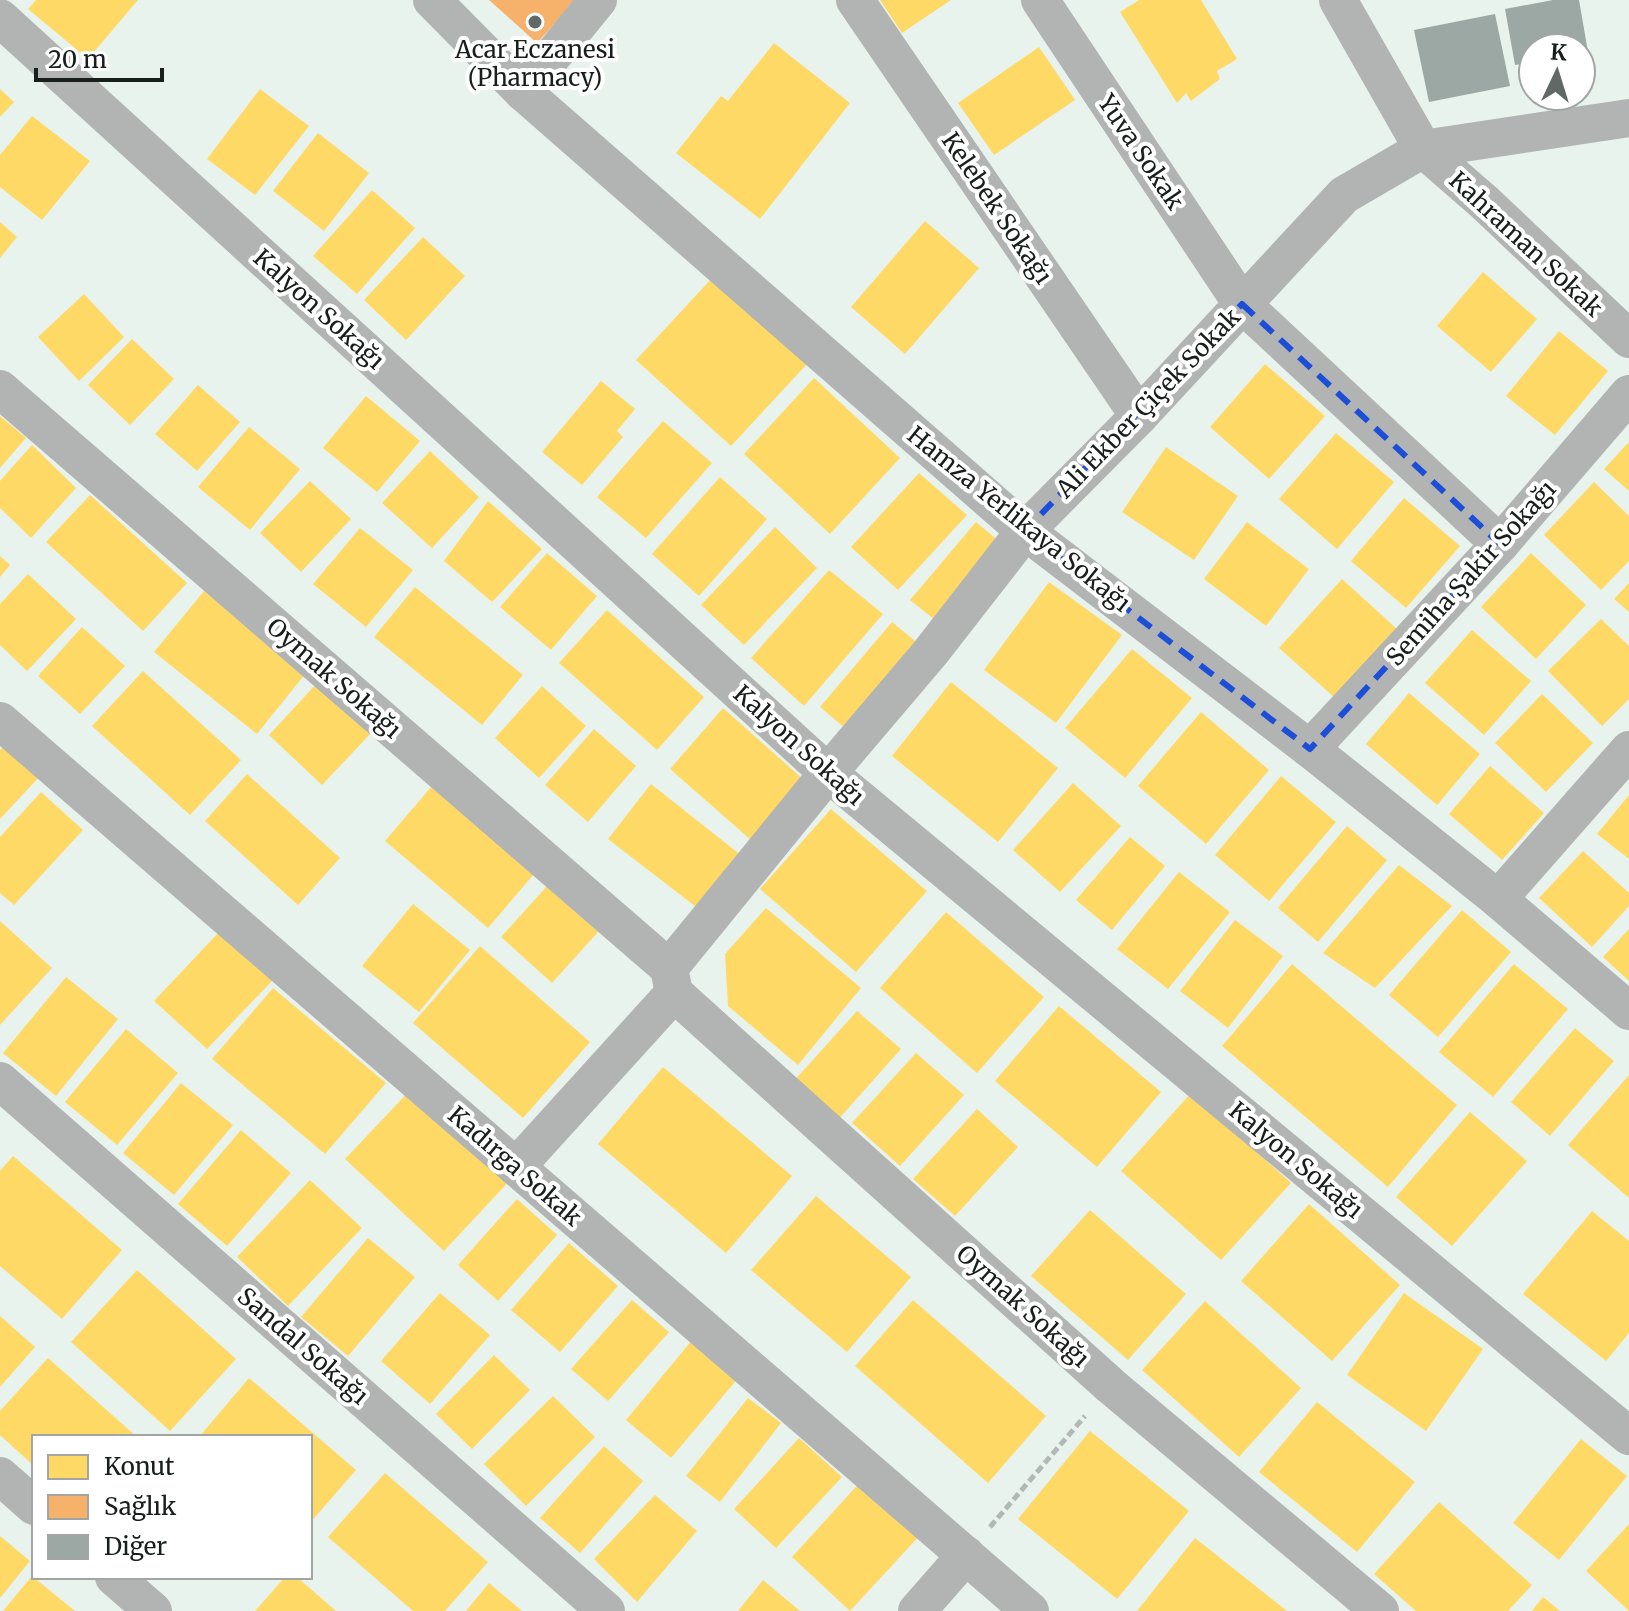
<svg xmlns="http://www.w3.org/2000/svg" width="1629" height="1611" font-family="Merriweather,serif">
<rect width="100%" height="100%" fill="#e9f3ee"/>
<g fill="#ffd966">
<path d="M36,0h102l-50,59 -60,-50z"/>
<path d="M880,0h71l-49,33z"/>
<path d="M1139,0h62l36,59 -20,12 3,8 -29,22 -5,-8 -9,10 -57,-91z"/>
<path d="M774,43l76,60 -90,116 -84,-66 45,-57 7,5z"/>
<path d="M1039,47l36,53 -81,55 -36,-52z"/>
<path d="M0,89l14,13 -14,15z"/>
<path d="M260,89l49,37 -54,69 -48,-36z"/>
<path d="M32,116l58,45 -48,59 -42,-33v-32z"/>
<path d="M318,133l51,40 -45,58 -51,-40z"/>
<path d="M372,190l43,38 -58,66 -44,-38z"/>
<path d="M925,221l54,47 -74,86 -54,-47z"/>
<path d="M0,222l17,15 -17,21z"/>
<path d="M423,237l42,39 -59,64 -42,-40z"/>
<path d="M1483,272l54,47 -46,53 -54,-46z"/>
<path d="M714,276l95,86 -78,84 -95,-86z"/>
<path d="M84,294l40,43 -45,44 -41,-44z"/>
<path d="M1559,331l49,40 -53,64 -49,-39z"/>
<path d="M132,339l42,40 -44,46 -42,-40z"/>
<path d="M1265,364l60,52 -56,63 -59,-52z"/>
<path d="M814,378l86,80 -70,76 -86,-80z"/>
<path d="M601,381l34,28 -18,22 6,6 -41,48 -40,-33z"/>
<path d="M198,385l42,37 -43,49 -42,-37z"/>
<path d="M366,396l54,45 -43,51 -54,-44z"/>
<path d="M0,416l26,22 -26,30z"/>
<path d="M663,421l49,42 -66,75 -49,-41z"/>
<path d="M249,427l51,42 -50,61 -52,-43z"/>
<path d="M1336,433l58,49 -57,67 -58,-50z"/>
<path d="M1629,442v49l-25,-22z"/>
<path d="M32,445l44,43 -45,50 -31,-30v-27z"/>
<path d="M1166,447l72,49 -44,64 -72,-48z"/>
<path d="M430,451l49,46 -47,51 -50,-45z"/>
<path d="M919,473l48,42 -69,75 -47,-43z"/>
<path d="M720,477l47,42 -68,77 -47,-42z"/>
<path d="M310,481l41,38 -50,53 -41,-39z"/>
<path d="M1594,482l35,34v45l-28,29 -57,-55z"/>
<path d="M90,495l97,88 -44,48 -97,-89z"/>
<path d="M1404,498l56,48 -54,62 -55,-47z"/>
<path d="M488,501l54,48 -50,53 -48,-41z"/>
<path d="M976,522l24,20 -65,78 -25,-20z"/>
<path d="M1247,522l62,47 -43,57 -62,-47z"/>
<path d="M775,527l42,41 -73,77 -43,-40z"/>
<path d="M360,528l53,42 -47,57 -53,-43z"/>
<path d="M547,553l50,43 -46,54 -51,-43z"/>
<path d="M1531,553l55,52 -50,54 -55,-52z"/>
<path d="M0,556l10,9 -10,12z"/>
<path d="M829,570l54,44 -79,92 -53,-48z"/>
<path d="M28,574l48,45 -49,52 -27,-26v-41z"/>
<path d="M1342,579l55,50 -62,69 -56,-50z"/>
<path d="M1049,582l73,53 -66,88 -72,-53z"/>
<path d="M1629,583v29l-15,-13z"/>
<path d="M415,587l108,88 -41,50 -108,-88z"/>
<path d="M204,591l102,82 -49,61 -103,-82z"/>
<path d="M607,610l97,87 -47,53 -98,-87z"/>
<path d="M1601,619l28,27v53l-27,27 -54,-55z"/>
<path d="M892,622l38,31 -72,86 -38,-32z"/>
<path d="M82,627l43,39 -45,48 -42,-38z"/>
<path d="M1472,630l59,51 -47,54 -59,-52z"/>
<path d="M1132,649l60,49 -67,80 -60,-50z"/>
<path d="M143,671l98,89 -51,55 -98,-89z"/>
<path d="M319,681l54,50 -51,54 -53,-50z"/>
<path d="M951,682l107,86 -60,74 -106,-86z"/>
<path d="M542,686l44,40 -47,52 -44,-40z"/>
<path d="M1409,693l71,61 -43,51 -71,-61z"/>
<path d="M1542,694l51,49 -47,49 -51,-49z"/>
<path d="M723,708l81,72 -53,60 -81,-71z"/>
<path d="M1201,712l68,58 -63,74 -68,-58z"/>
<path d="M594,729l42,37 -48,56 -43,-37z"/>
<path d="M5,745l35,31 -40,43v-69z"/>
<path d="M1490,766l54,47 -42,47 -53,-46z"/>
<path d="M247,774l93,84 -42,47 -93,-84z"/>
<path d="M1281,776l55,46 -67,79 -54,-46z"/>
<path d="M1073,783l48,43 -61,66 -47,-42z"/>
<path d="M651,784l91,72 -42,54 -92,-71z"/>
<path d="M431,787l103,87 -46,54 -103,-87z"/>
<path d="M41,792l42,38 -69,75 -14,-12v-56z"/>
<path d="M1629,795v64l-32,-25z"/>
<path d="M831,809l96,82 -71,81 -96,-83z"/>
<path d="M1347,826l40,34 -69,82 -40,-34z"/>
<path d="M1130,837l35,29 -53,64 -36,-30z"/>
<path d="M1583,851l46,42v13l-37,41 -53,-49z"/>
<path d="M1399,865l53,41 -77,82 -52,-35z"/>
<path d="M1179,872l51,40 -62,77 -51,-40z"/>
<path d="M548,885l51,46 -47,52 -51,-46z"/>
<path d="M413,904l57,46 -51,62 -57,-46z"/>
<path d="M766,908l95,80 -63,77 -70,-59 -3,-52z"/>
<path d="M1462,910l49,42 -73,85 -49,-42z"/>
<path d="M946,912l98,85 -67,76 -97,-85z"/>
<path d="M1235,920l48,36 -55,72 -48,-37z"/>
<path d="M0,921l52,47 -52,57z"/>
<path d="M1629,929v52l-26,-24z"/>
<path d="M220,931l53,49 -66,69 -53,-48z"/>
<path d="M480,946l110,96 -67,76 -110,-95z"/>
<path d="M1292,964l165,141 -69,82 -166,-141z"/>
<path d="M1514,964l54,45 -75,88 -54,-45z"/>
<path d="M66,977l52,42 -62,77 -53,-43z"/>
<path d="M273,988l113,95 -61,71 -113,-95z"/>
<path d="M1059,1006l102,86 -64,75 -102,-86z"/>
<path d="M857,1011l44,38 -65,73 -44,-39z"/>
<path d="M1575,1028l39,33 -64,75 -39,-34z"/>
<path d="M126,1029l52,44 -61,72 -52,-43z"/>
<path d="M916,1053l48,42 -64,71 -48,-43z"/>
<path d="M663,1067l129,109 -66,77 -128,-109z"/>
<path d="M1629,1075v123l-61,-53z"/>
<path d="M181,1083l52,42 -59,70 -51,-42z"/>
<path d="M416,1084l99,91 -71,76 -99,-92z"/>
<path d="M1191,1093l100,90 -70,77 -100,-89z"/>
<path d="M977,1109l41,38 -63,69 -42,-37z"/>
<path d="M1470,1112l57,49 -75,85 -56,-49z"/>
<path d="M241,1130l50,43 -64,73 -49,-42z"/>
<path d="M13,1156l109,94 -60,69 -62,-53v-95z"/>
<path d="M310,1180l52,48 -74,78 -51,-49z"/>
<path d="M816,1196l95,81 -64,75 -96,-82z"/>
<path d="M517,1199l40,36 -59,66 -40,-36z"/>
<path d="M1309,1204l91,81 -68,76 -91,-80z"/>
<path d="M1090,1210l96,84 -58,66 -97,-84z"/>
<path d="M1592,1211l37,30v92l-23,28 -83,-67z"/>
<path d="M368,1238l47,39 -67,79 -47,-39z"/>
<path d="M569,1243l49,43 -58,66 -49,-42z"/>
<path d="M137,1270l99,89 -66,72 -99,-89z"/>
<path d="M440,1293l50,42 -60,69 -49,-43z"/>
<path d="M1404,1293l79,56 -57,82 -79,-56z"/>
<path d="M632,1300l37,32 -61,69 -37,-32z"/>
<path d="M913,1300l133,116 -58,67 -133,-117z"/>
<path d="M1205,1301l96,87 -62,69 -97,-87z"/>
<path d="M0,1316l35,31 -35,40z"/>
<path d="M693,1339l46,38 -68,81 -45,-38z"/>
<path d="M494,1355l36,35 -58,59 -36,-35z"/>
<path d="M48,1358l89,79h-103v29l-34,-31v-24z"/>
<path d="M249,1378l107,92 -46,53v-86h-111z"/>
<path d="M553,1396l42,41 -69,69 -42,-42z"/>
<path d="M748,1398l33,25 -61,79 -34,-26z"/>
<path d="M1317,1402l98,80 -58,70 -98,-80z"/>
<path d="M1090,1431l99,80 -72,88 -99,-80z"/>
<path d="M799,1438l43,39 -66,71 -42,-39z"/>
<path d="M1581,1439l46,37 -68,84 -46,-37z"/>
<path d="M604,1446l39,35 -63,72 -40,-35z"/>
<path d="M385,1473l103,89 -43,49h-32l-85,-74z"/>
<path d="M863,1479l59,54 -72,78 -58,-54z"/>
<path d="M655,1495l42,36 -60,71 -43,-43z"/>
<path d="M1439,1502l93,83 -24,26h-92l-42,-37z"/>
<path d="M1629,1524v87l-43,-40z"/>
<path d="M0,1536l30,25 -30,37z"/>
<path d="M1195,1538l92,73h-150z"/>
<path d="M32,1576l43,35h-72z"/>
<path d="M285,1577h12l39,34h-81z"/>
<path d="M763,1580l37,31h-62z"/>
<path d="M489,1583l33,28h-56z"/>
<path d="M1543,1597l17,14h-28z"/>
</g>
<path fill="#f6b26b" d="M489,0h87l-39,43z"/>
<g fill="#9ca8a3">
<path d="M1553,0h26l9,52 -7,1v-5h-48v14l-18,3 -10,-56z"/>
<path d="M1495,14l15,72 -81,16 -15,-72z"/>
</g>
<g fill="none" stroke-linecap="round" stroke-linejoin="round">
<path stroke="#b2b8b5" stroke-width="5" stroke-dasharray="8 4" stroke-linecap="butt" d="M990,1527l95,-111"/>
<g stroke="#b1b4b2" stroke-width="38">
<path d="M432,0l91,92 502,439 285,218 188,150 131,112"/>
<path d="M855,0l284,416"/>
<path d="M1040,0l202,304 258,240"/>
<path d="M1338,0l85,149 61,53 145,137"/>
<path d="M0,18l828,755 801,663"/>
<path d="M523,92l75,-92"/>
<path d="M0,389l669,579"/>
<path d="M0,721l1030,890"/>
<path d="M1310,749l190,-205 129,-150"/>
<path d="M1498,899l131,-149"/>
<path d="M674,993l437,393 269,225"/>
<path d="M0,1081l606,530"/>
<path d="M516,1167l158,-174 -5,-25 159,-195 102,-120 95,-122 114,-115 205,-221 79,-46 206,-31"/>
<path d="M0,1476l34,30"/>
<path d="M114,1577l39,34"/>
<path d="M917,1611l49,-56"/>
</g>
</g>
<path fill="none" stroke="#1d4ed8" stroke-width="6" stroke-dasharray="16 10" stroke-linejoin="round" d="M1242,304l258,240 -190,205 -285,-218z"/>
<circle fill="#606965" stroke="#fff" stroke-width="3" cx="535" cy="22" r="8"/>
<g text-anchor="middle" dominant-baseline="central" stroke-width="8" stroke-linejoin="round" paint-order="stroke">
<g font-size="24" fill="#171e1b" stroke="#fff">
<text x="535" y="49">Acar Eczanesi<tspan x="535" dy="28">(Pharmacy)</tspan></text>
</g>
<g font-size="24" fill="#171e1b" stroke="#fff">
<text transform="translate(1141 152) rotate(56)">Yuva Sokak</text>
<text transform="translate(997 208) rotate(56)">Kelebek Sokağı</text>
<text transform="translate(1526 244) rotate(43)">Kahraman Sokak</text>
<text transform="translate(319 309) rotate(42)">Kalyon Sokağı</text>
<text transform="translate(1148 403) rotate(-46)">Ali Ekber Çiçek Sokak</text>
<text transform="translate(1019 519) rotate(39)">Hamza Yerlikaya Sokağı</text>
<text transform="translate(1471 573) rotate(-48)">Semiha Şakir Sokağı</text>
<text transform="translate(334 678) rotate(41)">Oymak Sokağı</text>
<text transform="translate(799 745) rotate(42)">Kalyon Sokağı</text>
<text transform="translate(1296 1160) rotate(40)">Kalyon Sokağı</text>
<text transform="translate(515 1166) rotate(41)">Kadırga Sokak</text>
<text transform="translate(1023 1306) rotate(42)">Oymak Sokağı</text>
<text transform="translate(303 1346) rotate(41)">Sandal Sokağı</text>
</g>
</g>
<rect x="32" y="1435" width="280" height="144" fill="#ffffff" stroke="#a2a5a4" stroke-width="2"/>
<rect x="48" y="1455" width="40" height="24" fill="#ffd966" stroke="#a2a5a4" stroke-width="2"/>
<text x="104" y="1475" font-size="24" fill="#171e1b">Konut</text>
<rect x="48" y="1495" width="40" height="24" fill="#f6b26b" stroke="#a2a5a4" stroke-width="2"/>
<text x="104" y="1515" font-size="24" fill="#171e1b">Sağlık</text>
<rect x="48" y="1535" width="40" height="24" fill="#9ca8a3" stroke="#a2a5a4" stroke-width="2"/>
<text x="104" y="1555" font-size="24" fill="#171e1b">Diğer</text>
<g transform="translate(1557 72) rotate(4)"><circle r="38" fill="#ffffff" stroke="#a2a5a4" stroke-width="2"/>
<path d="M0-6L14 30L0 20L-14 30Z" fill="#606965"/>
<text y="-12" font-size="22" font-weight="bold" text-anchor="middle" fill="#171e1b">K</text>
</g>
<path d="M36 68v12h126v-12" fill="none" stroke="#171e1b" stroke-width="4"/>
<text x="48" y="68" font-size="24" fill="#171e1b" stroke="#ffffff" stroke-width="6" paint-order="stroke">20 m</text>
</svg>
